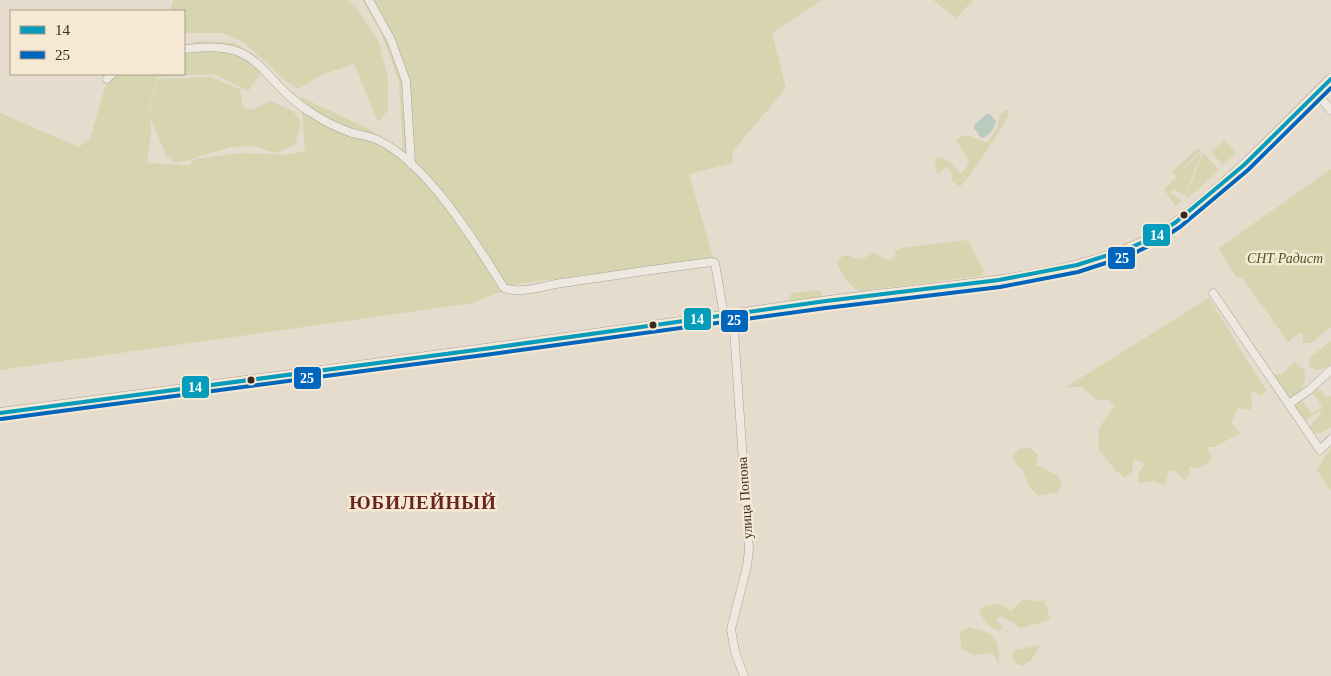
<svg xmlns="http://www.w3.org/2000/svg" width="1331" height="676" font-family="'Times New Roman',serif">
<rect width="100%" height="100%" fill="#e5dcce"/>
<g fill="#d7d4b0">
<path d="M173,0h175l8,7 23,35 9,36v32l-10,12 -24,-58 -33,11 -23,14 -15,-10 -39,-37 -21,-9h-39v-22h-14z"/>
<path d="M362,0h460l-50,33 14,55 -54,64 1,11 -44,11 24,84 -195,26 -45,19 -473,67v-257l79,34 11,-9 19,-64h75v-29l16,-4 36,2 30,23 -18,25 -34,-17 -57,3 -8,34v4l8,-36 54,-2 29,12 3,18 9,3 18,-9 23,10 8,11 -6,23 -19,8 -23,-7 -21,1 -55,16 -10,-6 -17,-40 1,15 -4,31 43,2 5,-6 45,-6 47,2 18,-4 -4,-54 68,32 34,22 -4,-69 -18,-50z"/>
<path d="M933,0h40l-17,18z"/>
<path d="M1007,110l2,1v3c-14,26 -31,50 -49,73l-9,-7 2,-6 -7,-7 -8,7 -3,-4 1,-5 -2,-3 4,-5 11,4 11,13 6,-6 3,-6 -13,-22c13,-12 20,2 32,2l9,-14 3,-14z"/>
<path d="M1224,140l12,13 -13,12 -12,-13z"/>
<path d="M1198,148l3,3 -19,18 1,1 19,-18 -17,44 -12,-7 -3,4 12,7 -7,6 -11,-17 12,-11 -3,-7z"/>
<path d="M1203,153l16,17 -31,28 -2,-1z"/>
<path d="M1331,169v158l-20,16h-8l-1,-10h-3l-11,9 -45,-63 -8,-3 -16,-28z"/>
<path d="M965,240l4,3 15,28 -1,3 -3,2 -120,15c-12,-5 -18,-16 -23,-28 9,-16 15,-1 26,-5 5,-1 7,-4 12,-5l9,6 6,1 4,-2 2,-7 6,-3z"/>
<path d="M817,290l4,1 1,6 -30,5 -3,-3 1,-4 3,-2z"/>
<path d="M1209,298l58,94 -7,4 -5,-5 -5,2 3,11 -3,6 -13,-2 -5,15 8,10 -25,14h-10l7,9 -4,7 -10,6 -9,-3 1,9 -6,5 -8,-9 -7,-1 -4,16 -12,-5 -14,2 -1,-10 7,-9 -11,-5 -2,12 -7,7 -10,-8 -17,-22 1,-20 15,-21 -5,-7h-12l-15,-13h-16z"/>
<path d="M1331,341v23c-9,6 -15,9 -23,1l2,-3 -1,-4z"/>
<path d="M1294,362l10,8c4,15 -3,22 -15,30l-17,-25 10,-1z"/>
<path d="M1316,388l5,2 4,6h6v31l-10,6h-8l-3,-3 1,-5 11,-13 -2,-1 -17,11 -11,-17 9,-6 11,15 10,-7 -10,-17z"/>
<path d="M1331,447v44l-14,-21z"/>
<path d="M1030,448l8,7 -2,10 21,10 5,9 -4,8 -20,4 -10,-12 -5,-14 -7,-5 -3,-9 6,-7z"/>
<path d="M1022,600l22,1 3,5 3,14 -30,8 -9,-7 -11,-5 -3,3 1,4 5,3 -3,5c-11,-3 -16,-10 -21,-21l5,-4 16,-2 11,7z"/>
<path d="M968,627c25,5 33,10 31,37l-6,-11 -19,2 -13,-6 -1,-17z"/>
<path d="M1041,645l-10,15 -9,6 -7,-3 -3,-8 3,-5z"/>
</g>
<path fill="#b9cabe" d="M986,114h4l6,8c-4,8 -6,15 -15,16l-7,-10 1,-4z"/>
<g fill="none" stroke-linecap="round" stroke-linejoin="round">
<g stroke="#aaa197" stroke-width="9">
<g id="minor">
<path d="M369,0l22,40 15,41 5,83"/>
<path d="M184,49c17,-1 36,-4 52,2 22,7 35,29 52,44 7,6 15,13 24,18 13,9 26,15 40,20 9,2 18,3 26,7 49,23 98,103 126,148 19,6 39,-2 57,-5 51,-7 100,-15 151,-21l3,1 9,53"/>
<path d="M107,79l5,-5"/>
<path d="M1316,93l15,17"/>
<path d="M1213,293l107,157 11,-11"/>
<path d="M733,315l16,235 -2,16 -16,63 4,23 9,24"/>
<path d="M1289,404l20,-14 22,-20"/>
</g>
</g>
<g stroke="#aaa197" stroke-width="11">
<path id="tertiary" d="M0,413c262,-34 524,-68 785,-106 54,-8 108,-14 162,-20 70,-8 140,-17 205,-49 22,-12 43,-30 62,-46 41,-35 78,-75 117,-113"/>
</g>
<use href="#minor" stroke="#ede8e0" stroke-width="8"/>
<use href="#tertiary" stroke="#ede8e0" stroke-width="10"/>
<g stroke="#f6e9d4" stroke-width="8">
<path id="bus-1" d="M0,413l491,-65 335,-47 173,-21 78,-15 50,-16 25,-11 24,-16 68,-57 87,-86"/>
</g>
<g stroke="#f6e9d4" stroke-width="8">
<path id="bus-2" d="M1,419l491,-65 334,-46 174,-21 78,-15 52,-17 25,-12 25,-16 68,-57 83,-82"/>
</g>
<use href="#bus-1" stroke="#069cbc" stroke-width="4"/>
<use href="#bus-2" stroke="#0065bd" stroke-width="4"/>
</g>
<g fill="#3a291e" stroke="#f6e9d4" stroke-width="2">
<circle cx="1184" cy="215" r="4.5"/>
<circle cx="653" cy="325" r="4.5"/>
<circle cx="251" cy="380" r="4.5"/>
</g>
<g text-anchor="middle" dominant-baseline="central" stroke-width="5" stroke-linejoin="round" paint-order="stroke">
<g font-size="14" font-style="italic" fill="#4e5625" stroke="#f6e9d4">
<text x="1285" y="258">СНТ Радист</text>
</g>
<g font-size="14" fill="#3a291e" stroke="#f6e9d4">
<text transform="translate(745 498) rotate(-94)">улица Попова</text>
</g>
<g font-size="19" font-weight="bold" letter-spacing="1" fill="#67261d" stroke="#f6e9d4">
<text x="423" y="502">ЮБИЛЕЙНЫЙ</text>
</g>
</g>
<g stroke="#f6e9d4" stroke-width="2">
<rect x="1142" y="223" width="29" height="24" rx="5" fill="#069cbc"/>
<rect x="1107" y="246" width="29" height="24" rx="5" fill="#0065bd"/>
<rect x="683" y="307" width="29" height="24" rx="5" fill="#069cbc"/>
<rect x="720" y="309" width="29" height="24" rx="5" fill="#0065bd"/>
<rect x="293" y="366" width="29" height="24" rx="5" fill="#0065bd"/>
<rect x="181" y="375" width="29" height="24" rx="5" fill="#069cbc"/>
</g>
<g font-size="14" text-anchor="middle" font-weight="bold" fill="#fff">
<text x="1157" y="240">14</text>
<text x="1122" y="263">25</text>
<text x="697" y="324">14</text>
<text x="734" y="325">25</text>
<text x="307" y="383">25</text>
<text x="195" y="392">14</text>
</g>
<rect x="10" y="10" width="175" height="65" fill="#f6e9d4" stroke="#ab9c8b"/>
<rect x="20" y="26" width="25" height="8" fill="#069cbc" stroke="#ab9c8b"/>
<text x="55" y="35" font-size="15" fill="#3a291e">14</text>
<rect x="20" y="51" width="25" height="8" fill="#0065bd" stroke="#ab9c8b"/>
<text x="55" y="60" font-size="15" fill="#3a291e">25</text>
</svg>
